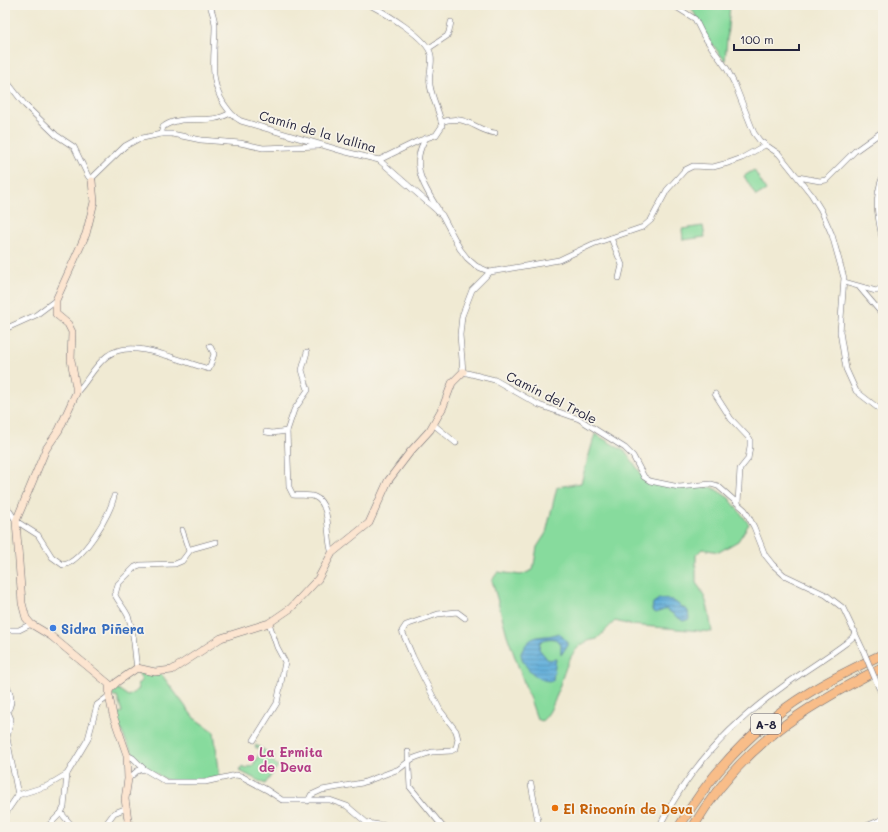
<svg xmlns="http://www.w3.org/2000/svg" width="888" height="832" font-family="Mali,sans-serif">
<defs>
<pattern id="water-rules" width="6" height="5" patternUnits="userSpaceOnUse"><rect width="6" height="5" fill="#61aeda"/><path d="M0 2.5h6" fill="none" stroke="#508db2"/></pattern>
</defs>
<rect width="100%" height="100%" fill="#f7f3e8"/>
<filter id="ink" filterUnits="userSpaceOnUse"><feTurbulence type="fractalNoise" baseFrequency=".025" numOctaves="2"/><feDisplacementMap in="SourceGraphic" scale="8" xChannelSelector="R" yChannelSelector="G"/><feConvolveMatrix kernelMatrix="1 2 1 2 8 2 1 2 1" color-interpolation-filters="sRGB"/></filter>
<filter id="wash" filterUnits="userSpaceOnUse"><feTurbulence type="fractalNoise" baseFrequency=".012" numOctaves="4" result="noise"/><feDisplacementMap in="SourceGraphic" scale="16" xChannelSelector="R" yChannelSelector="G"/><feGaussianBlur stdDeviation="0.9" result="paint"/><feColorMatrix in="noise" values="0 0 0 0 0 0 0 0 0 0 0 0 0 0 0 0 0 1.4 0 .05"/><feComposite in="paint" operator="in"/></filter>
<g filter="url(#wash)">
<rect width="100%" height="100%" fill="#f0ead3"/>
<g fill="#87db9d" stroke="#547e6c">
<path d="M690,5h40l-5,56 -18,-24z"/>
<path d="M754,170l12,20 -10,6 -12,-20z"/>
<path d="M703,226l2,11 -22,3 -1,-11z"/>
<path d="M595,434l31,18 21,30 28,5h37l17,11 20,26 -11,17 -19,11 -17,-3 -6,6v28c12,14 13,31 16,49l-81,-7 -16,-4 -18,18c-39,4 -32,62 -55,82l-5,-2 -30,-84 -15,-55 6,-8 23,3 12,-5 4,-23 9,-14 11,-46 24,-4z"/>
<path d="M138,671l24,4 32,43 20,14 6,45c-13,2 -40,8 -52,4 -4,-2 -9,-6 -13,-8 -24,-14 -31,-35 -40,-59l7,-2 -5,-16h-6l4,-9 13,9 11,-7 -2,-5 5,-3z"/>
<path d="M256,745l19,12 -2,5 5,4 -13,18 -25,-13 2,-4 5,2 2,-3 3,1 9,-16 -6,-4z"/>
</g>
<g fill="url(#water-rules)" stroke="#42688a">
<path d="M659,599l13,1 16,11 1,8 -6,2 -17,-12 -10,4 -4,-3 1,-7z"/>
<path d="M559,633l8,9v4l-6,9c0,-3 0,-7 0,-10 -3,-9 -16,-7 -21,-3l-1,7 9,11 8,-1 -3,21c-13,5 -32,-15 -32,-27 11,-23 21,-13 38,-20z"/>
</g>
</g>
<g filter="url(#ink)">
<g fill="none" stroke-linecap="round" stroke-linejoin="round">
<g stroke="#6a6870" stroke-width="6">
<g id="street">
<path d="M210,5c2,7 5,14 5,21 0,28 -7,53 9,78 5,7 9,13 17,17l105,31 33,8 63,55 18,34 7,9 9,8 14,6"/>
<path d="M370,5c15,8 58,33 61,50 2,10 -3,19 -1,30 2,14 10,27 12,41l-6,9 -18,6 -39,19"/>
<path d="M673,5l22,14 8,16 24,34 8,16 19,48 6,8 19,13 32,40 10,16 11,25 12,43 -4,54 6,37 10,22 27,21"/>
<path d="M429,48l18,-12 2,-4 2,-10"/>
<path d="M5,79l20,26 31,30 18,12 14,29 4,5 1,-4 32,-31 13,-7 23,-5h11l29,6 39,3 23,5 56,-2"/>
<path d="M441,122c26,-9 34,9 54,11"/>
<path d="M161,134l2,-7c17,-14 47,-1 67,-14"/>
<path d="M426,138c-17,26 -2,49 12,71v3"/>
<path d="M765,145l-23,13 -14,5 -15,4 -20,-1 -8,4 -18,20 -16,30 -8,7 -50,17 -34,16 -69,12 -18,18 -10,26 -2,19 3,37 32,8 44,25 40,14 46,29 8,8 11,21 6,4 29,6 32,-3 7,2 27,24 9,17 11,28 8,10 11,10 42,20 17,13 20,42"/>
<path d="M883,176c-10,24 -5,42 0,66"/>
<path d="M798,177l22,4 6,-1 29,-29 28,-20"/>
<path d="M611,238l11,27 -3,13"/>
<path d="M844,282l32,9 7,-4"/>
<path d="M860,288l23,27"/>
<path d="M5,329l31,-14 20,-15"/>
<path d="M307,352l-5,18 6,20 -14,20 -7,21 2,56 4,8c7,1 15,-1 22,2 17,7 11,44 17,56"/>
<path d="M76,393c11,-11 18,-27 31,-37 26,-20 75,7 102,13l5,-15 -4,-8"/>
<path d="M715,394l16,25 19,20v7l-2,13 -8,10 -2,34"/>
<path d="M433,424l23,19"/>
<path d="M266,432l6,1 15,-2"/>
<path d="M5,504l11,17 22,14 14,22 11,8c19,-3 48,-51 51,-69"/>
<path d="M182,530l7,21"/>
<path d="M5,630h14l12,-6"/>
<path d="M137,668c-3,-17 -2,-35 -9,-52 -3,-7 -9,-13 -13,-21l3,-11 17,-17 5,-2 35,-1 7,-3 9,-12 25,-7"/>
<path d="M5,683c7,10 9,22 0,31"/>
<path d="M879,688l4,8"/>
<path d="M8,712l3,7 -4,19 11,57"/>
<path d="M254,740l23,-37 8,-41 -8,-15 -8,-24"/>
<path d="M408,752l2,35 33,40"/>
<path d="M127,755l6,3 11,11 22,13h39l31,-7 5,1 26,14 15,10h48l17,6 20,17 26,4"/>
<path d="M128,779l9,-8 7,-2"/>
<path d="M531,784l8,43"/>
<path d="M308,801l3,-6 11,-5 40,-7 37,-14 13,-10 5,-2 15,-5 19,-1 5,-3 2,-9 -2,-8 -16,-21 -27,-53 -11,-26 4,-6 32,-11 19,-2 8,6"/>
<path d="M61,813l12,14"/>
<path d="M5,814l13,-19 29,-9 20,-12 21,-35 9,-34 12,-9"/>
<path d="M106,824l8,-11 13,-5"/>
<path d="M47,827l14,-14 3,-6 3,-33"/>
<path d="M92,827l5,-3h9v2"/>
<path d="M424,827h19"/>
<path d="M659,827c28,-56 71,-103 122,-139 21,-16 44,-29 65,-45l7,-6 2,-6"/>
<path d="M864,827l19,-8"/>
</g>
</g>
<g stroke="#6a6870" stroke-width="8">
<g id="secondary">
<path d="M92,181l2,21 -8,32 -30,66v14l12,10 4,8 -1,28 5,27v6l-17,37 -13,19 -30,72 6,82 4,15 5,6 20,12 58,48v12l4,19 14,40 1,24 -3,20 4,28"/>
<path d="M110,689l7,-7 20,-14 18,4 17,-2 49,-32 48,-15 22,-15 27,-29 14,-26 37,-30 19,-42 22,-29 20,-22 13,-23 9,-24 11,-11"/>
</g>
</g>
<g stroke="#6a6870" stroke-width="10">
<g id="highway">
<path d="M679,827c33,-56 75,-101 131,-135 23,-14 48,-26 73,-38"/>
<path d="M693,827c48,-81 109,-119 190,-160"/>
</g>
</g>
<use href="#street" stroke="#fff" stroke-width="5"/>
<use href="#secondary" stroke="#fce5d0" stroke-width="7"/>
<use href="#highway" stroke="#f8bd89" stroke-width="9"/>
<g stroke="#6a6870" stroke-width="6" stroke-linecap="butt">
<path id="street-bridge" d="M863,650l16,38"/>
</g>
<use href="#street-bridge" stroke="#fff" stroke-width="5"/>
</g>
</g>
<circle fill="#3f7fe0" stroke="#f7f3e8" stroke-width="1.5" cx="53" cy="628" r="4"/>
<circle fill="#d1479c" stroke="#f7f3e8" stroke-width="1.5" cx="251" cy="758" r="4"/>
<circle fill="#e8710a" stroke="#f7f3e8" stroke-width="1.5" cx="555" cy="808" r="4"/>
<g text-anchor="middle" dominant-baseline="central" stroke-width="3.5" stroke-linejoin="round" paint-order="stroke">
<rect fill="#f7f3e8" stroke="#62616f" stroke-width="1" x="751" y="714" width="30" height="20" rx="3"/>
<g font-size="12" font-weight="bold" fill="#22223b">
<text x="766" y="724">A-8</text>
</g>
<g font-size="13" fill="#22223b" stroke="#f7f3e8">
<text transform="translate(318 131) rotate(16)">Camín de la Vallina</text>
<text transform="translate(552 397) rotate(27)">Camín del Trole</text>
</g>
<g font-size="13" font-weight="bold" fill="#366cbe" stroke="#f7f3e8" text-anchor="start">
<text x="61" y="628">Sidra Piñera</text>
</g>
<g font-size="13" font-weight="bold" fill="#b23c85" stroke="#f7f3e8" text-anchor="start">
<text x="259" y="751">La Ermita<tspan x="259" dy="15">de Deva</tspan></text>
</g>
<g font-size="13" font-weight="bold" fill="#c56008" stroke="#f7f3e8" text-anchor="start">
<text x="563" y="808">El Rinconín de Deva</text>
</g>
</g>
<rect width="888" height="832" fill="none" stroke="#f7f3e8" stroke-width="20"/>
<path d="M734 44v6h65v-6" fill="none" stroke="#22223b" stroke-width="2"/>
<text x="740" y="44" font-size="12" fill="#22223b" stroke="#f7f3e8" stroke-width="3" paint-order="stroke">100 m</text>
</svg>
